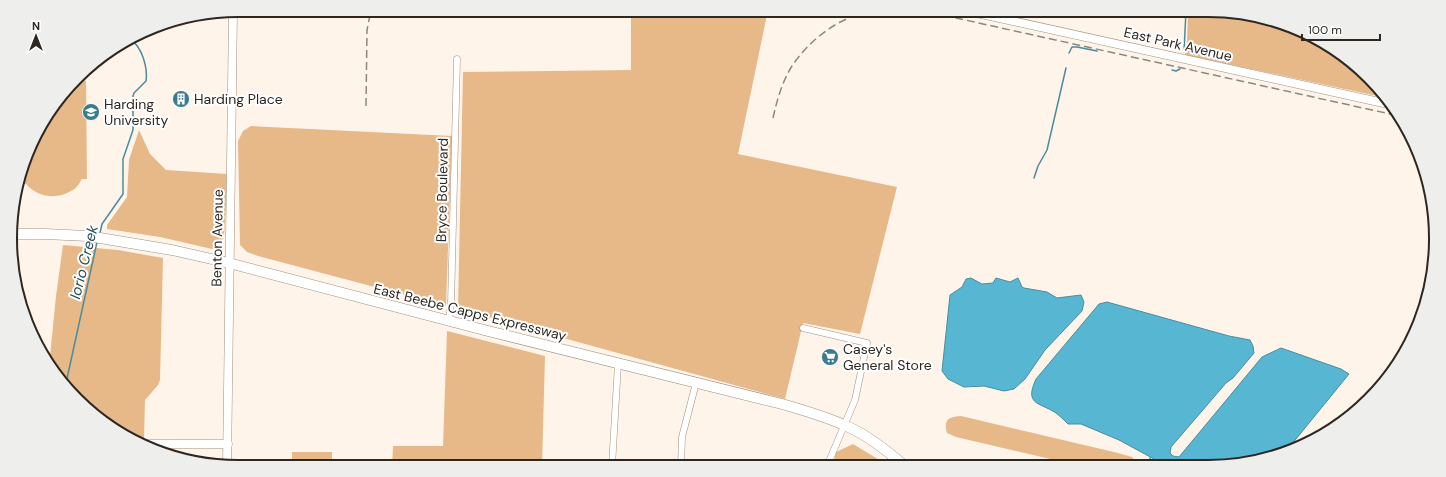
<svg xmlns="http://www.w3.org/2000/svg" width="1446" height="477" font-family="'DM Sans',sans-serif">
<rect width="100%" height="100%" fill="#fff4ea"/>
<g fill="#e7b989">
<path d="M631,10h137l-30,144 159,33 -37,147 -57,-11 -18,76 -327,-90 5,-237 168,-2z"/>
<path d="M1188,10h20l58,8 80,39 36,40 -197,-42 2,-13z"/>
<path d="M82,74l4,8 1,97h-5c-3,5 -6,10 -11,12 -15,9 -34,6 -45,-7h-7l15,-47z"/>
<path d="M251,126l201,10 -6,170 -188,-50 -11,-4 -7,-7 -2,-104 5,-10z"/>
<path d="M139,130l11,24 16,16 62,4 -4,63 -5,10 -7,2 -52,-12 -53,-8v-4l20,-28 2,-37z"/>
<path d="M63,245l55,5 45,8 -3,122 -2,5 -13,15 -1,40h-7l-26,-12 -62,-62 7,-70z"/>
<path d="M447,331l98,25 -3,110 -150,1 1,-21h50z"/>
<path d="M961,416l157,37 14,4 4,5v3h-60l-120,-28 -9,-4c-4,-14 2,-16 14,-17z"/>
<path d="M853,444l28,17 5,5h-53l3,-14z"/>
<rect x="292" y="452" width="40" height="15"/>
</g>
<g fill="#57b7d2" stroke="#4a8c9d">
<path d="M971,278l11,6 11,-1 3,-5 14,4 8,-4 4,9 2,1 23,4 10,6 24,-3 3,7 -2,9 -37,39 -20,29 -11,10 -10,2 -20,-5 -20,1 -16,-8 -6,-8 8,-76 12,-8 4,-8z"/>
<path d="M1107,302l122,34 21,4 3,6 1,7 -21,25 -7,5 -55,64 -1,6 3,3 6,1 83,-100 19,-9 60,21 8,5 -62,76 -50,15h-72l-46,-25 -38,-16h-13c-4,-4 -8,-8 -12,-11 -17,-11 -32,-8 -20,-34l63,-75z"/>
</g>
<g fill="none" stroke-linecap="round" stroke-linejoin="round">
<g stroke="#4a8c9d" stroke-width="1.5">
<path d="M1041,17l7,-7"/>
<path d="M1184,52l2,-42"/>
<path d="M1069,53l3,-6h5l20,4"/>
<path d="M1172,70l4,1 4,-2"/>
<path d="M1034,178l4,-12 9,-16 19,-82"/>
<path d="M100,233l2,-9 21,-30v-35l10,-29v-34l1,-3 12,-12c2,-13 -4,-34 -15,-41"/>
<path d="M66,383l31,-141"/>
<path d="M1150,458l2,7"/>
</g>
<g stroke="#a19181" stroke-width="7">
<g id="minor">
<path d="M449,321l2,-17 6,-245"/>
<path d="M803,328l64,15 -12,57 -25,59 -1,7"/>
<path d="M612,466l6,-102"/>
<path d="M681,466l1,-29 14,-54"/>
</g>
</g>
<g stroke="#a19181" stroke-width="9">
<g id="tertiary">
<path d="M963,10l425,94"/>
<path d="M145,444h83"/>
<path d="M227,466l6,-455"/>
</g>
</g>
<g stroke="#a19181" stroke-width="11">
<path id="primary" d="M14,234h31l43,2 84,14 57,13 259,68 294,73c21,6 42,12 62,21 22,9 42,25 61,41"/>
</g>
<use href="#minor" stroke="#fff" stroke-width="6"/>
<use href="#tertiary" stroke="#fff" stroke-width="8"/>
<use href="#primary" stroke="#fff" stroke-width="10"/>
<g stroke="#8f877e" stroke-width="1.5" stroke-dasharray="8 4" stroke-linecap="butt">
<path d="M920,10l479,106"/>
<path d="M366,106l1,-76 4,-20"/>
<path d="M773,118c4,-18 9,-36 19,-52 19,-28 50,-52 85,-55 14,-1 28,0 43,1"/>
</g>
</g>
<defs>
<g id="building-disc" transform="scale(0.9)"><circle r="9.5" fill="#3a7b8e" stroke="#fff"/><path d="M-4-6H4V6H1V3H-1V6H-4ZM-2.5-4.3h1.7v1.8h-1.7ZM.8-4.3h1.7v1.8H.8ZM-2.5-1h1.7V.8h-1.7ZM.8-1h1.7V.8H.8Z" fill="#fff"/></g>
<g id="university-disc" transform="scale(0.9)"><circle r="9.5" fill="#3a7b8e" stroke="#fff"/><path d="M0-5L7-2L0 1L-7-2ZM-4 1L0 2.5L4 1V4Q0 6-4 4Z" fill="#fff"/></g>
<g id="supermarket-disc" transform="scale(0.9)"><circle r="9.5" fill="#3a7b8e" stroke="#fff"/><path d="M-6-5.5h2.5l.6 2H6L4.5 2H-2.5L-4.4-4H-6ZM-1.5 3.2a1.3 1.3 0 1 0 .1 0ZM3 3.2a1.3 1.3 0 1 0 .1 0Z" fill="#fff"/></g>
</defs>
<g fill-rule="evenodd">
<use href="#building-disc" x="181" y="99"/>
<use href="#university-disc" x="91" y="112"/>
<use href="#supermarket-disc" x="830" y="357"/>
</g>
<g text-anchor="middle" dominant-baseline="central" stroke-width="4" stroke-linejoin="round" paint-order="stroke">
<g font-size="14" fill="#2d2720" stroke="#fff">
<text transform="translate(1178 44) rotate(13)">East Park Avenue</text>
<text transform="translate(442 190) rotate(-89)">Bryce Boulevard</text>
<text transform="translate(217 238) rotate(-89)">Benton Avenue</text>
<text transform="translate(470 312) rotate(14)">East Beebe Capps Expressway</text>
</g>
<g font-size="14" fill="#2d2720" stroke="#fff" text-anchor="start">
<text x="194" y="99">Harding Place</text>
<text x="104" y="104">Harding<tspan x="104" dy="16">University</tspan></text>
<text x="843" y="349">Casey's<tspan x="843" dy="16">General Store</tspan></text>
</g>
<g font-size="15" font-style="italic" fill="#254f5b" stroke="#fff">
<text transform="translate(84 262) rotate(-76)">Iorio Creek</text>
</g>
</g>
<path d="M0 0H1446V477H0ZM238 17H1208A221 221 0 0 1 1429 238V239A221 221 0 0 1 1208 460H238A221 221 0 0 1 17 239V238A221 221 0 0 1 238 17Z" fill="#eeeeed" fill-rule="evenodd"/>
<path fill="none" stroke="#2d2720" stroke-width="2" d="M238 17H1208A221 221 0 0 1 1429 238V239A221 221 0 0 1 1208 460H238A221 221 0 0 1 17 239V238A221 221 0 0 1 238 17Z"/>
<g transform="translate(36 36)" stroke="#ffffff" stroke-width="3" paint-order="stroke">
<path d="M0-3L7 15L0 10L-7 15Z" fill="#2d2720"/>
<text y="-6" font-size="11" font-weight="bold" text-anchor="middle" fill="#2d2720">N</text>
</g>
<path d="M1302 34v6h78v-6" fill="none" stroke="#2d2720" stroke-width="2"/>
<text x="1308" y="34" font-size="12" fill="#2d2720" stroke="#ffffff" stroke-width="3" paint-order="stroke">100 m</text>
</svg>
